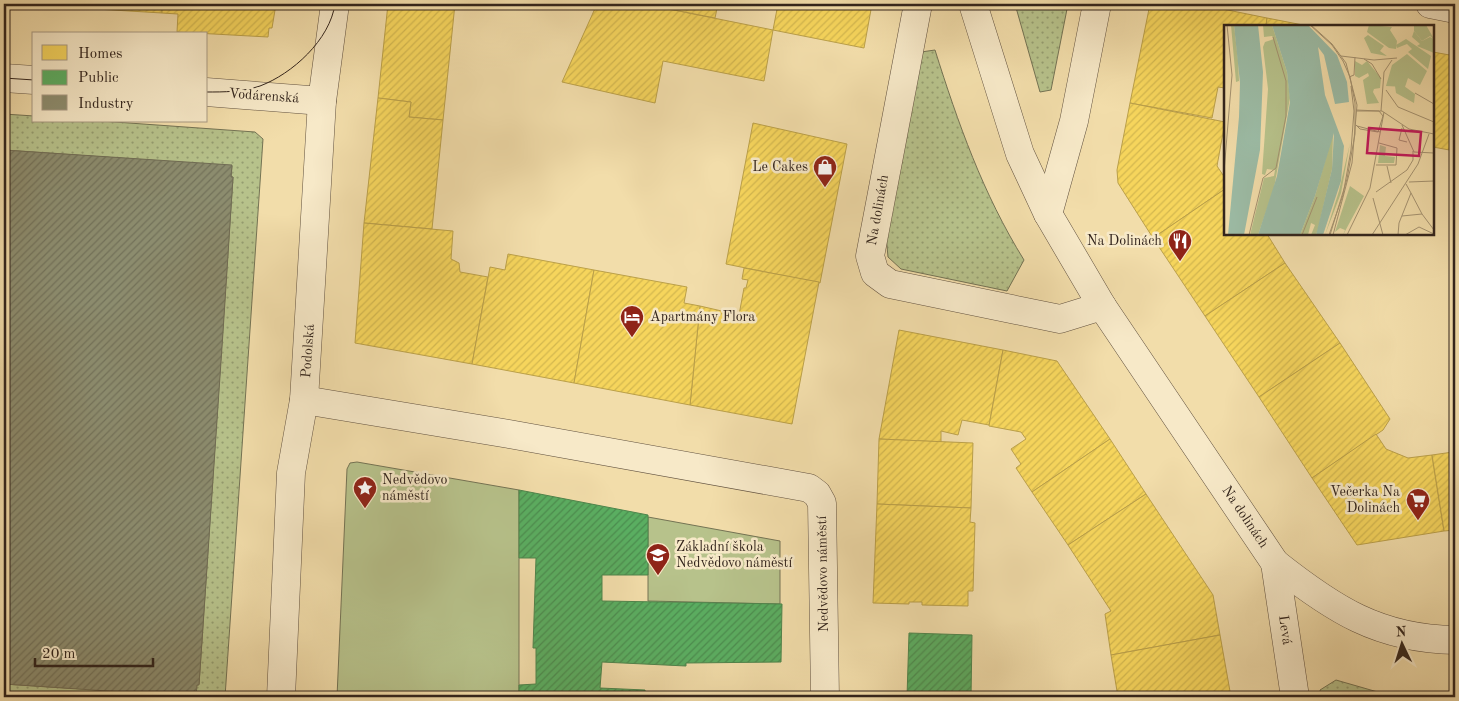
<svg xmlns="http://www.w3.org/2000/svg" width="1459" height="701" font-family="'Old Standard TT',serif">
<defs>
<pattern id="grass-dots" width="8" height="8" patternUnits="userSpaceOnUse" patternTransform="scale(1.25)"><rect width="8" height="8" fill="#b7c28b"/><path d="M2 2h.1M6 6h.1" fill="none" stroke="#959d71" stroke-width="1.8" stroke-linecap="round"/></pattern>
<pattern id="homes-hatch" width="6" height="6" patternUnits="userSpaceOnUse" patternTransform="scale(1.25)"><rect width="6" height="6" fill="#f6d55c"/><path d="M-1 1l2-2M0 6l6-6M5 7l2-2" fill="none" stroke="#d3b74f"/></pattern>
<pattern id="public-hatch" width="6" height="6" patternUnits="userSpaceOnUse" patternTransform="scale(1.25)"><rect width="6" height="6" fill="#5aae61"/><path d="M-1 1l2-2M0 6l6-6M5 7l2-2" fill="none" stroke="#4b8d4f"/></pattern>
<pattern id="industry-hatch" width="6" height="6" patternUnits="userSpaceOnUse" patternTransform="scale(1.25)"><rect width="6" height="6" fill="#8c8c6e"/><path d="M-1 1l2-2M0 6l6-6M5 7l2-2" fill="none" stroke="#73725a"/></pattern>
</defs>
<rect width="100%" height="100%" fill="#f2ddaa"/>
<filter id="stains"><feTurbulence type="fractalNoise" baseFrequency=".004" numOctaves="4"/><feColorMatrix values="0 0 0 0 .2 0 0 0 0 .09 0 0 0 0 .02 0 0 0 .5 -.17"/></filter>
<radialGradient id="worn" r=".72"><stop offset=".6" stop-color="#630" stop-opacity="0"/><stop offset="1" stop-color="#630" stop-opacity=".3"/></radialGradient>
<g fill="url(#grass-dots)" stroke="#747354">
<path d="M1015,4h53l-17,86 -11,2z"/>
<path d="M935,50c23,73 48,144 89,210l-17,31 -106,-22 -13,-12 -2,-22 35,-183z"/>
<path d="M4,114l30,2v5h67l154,11 8,7 -38,558h-49l23,-13 34,-507h-2l1,-11 -228,-16z"/>
<path d="M1336,680l59,17h-74l-1,-7z"/>
<path d="M4,684l127,8v5h-127z"/>
</g>
<g fill="#b7c28b" stroke="#747354">
<path d="M357,462l162,28v207h-182l10,-228 3,-6z"/>
<path d="M648,517l132,24v63l-132,-3z"/>
</g>
<g fill="url(#homes-hatch)" stroke="#bba049">
<path d="M16,4h65l-1,4z"/>
<path d="M81,4h81v9l-82,-5z"/>
<path d="M162,4h114l-4,24h-3l-1,9 -91,-5 1,-18 -16,-1z"/>
<path d="M388,4h67l-12,116 -34,-3 2,-15 -33,-4z"/>
<path d="M597,4h47l129,26 -9,51 -101,-20 -8,42 -93,-21z"/>
<path d="M644,4h74l-3,14z"/>
<path d="M778,4h94l-8,44 -91,-18z"/>
<path d="M1150,4h48l69,14 -1,8h-41v62l-7,-1 -6,31 -82,-15z"/>
<path d="M1267,18l41,8h-42z"/>
<path d="M1433,52l22,4v95l-22,-4z"/>
<path d="M378,98l33,4 -2,15 34,3 -11,109 -68,-6z"/>
<path d="M1130,103l95,19 -8,44 8,12v11l-72,49 -35,-55 -1,-13z"/>
<path d="M753,123l94,21 -27,139 -94,-19z"/>
<path d="M1225,189v45h42l18,29 -80,53 -52,-78z"/>
<path d="M364,223l89,8 -2,28 8,4 1,9 28,5 -16,87 -117,-21z"/>
<path d="M508,254l86,16 -20,113 -102,-19 18,-97 15,3z"/>
<path d="M1285,263l55,80 -81,54 -54,-81z"/>
<path d="M744,268l75,14 -27,142 -102,-19 10,-99 39,9 5,-27h2l2,-8 -6,-1z"/>
<path d="M594,270l93,17 -3,16 16,3 -10,99 -116,-22z"/>
<path d="M899,330l104,20 -14,75 -27,-5 -4,15 -17,-4v11l-62,-3z"/>
<path d="M1340,343l50,76 -7,11 -71,48 -53,-81z"/>
<path d="M1003,350l54,11 53,78 -78,53 -16,-24 5,-4 -10,-15 15,-10 -5,-7 -32,-6z"/>
<path d="M1376,434l10,15 22,9 24,-3 12,76 -87,14 -45,-67z"/>
<path d="M879,439l94,4 -2,65 -94,-4z"/>
<path d="M1110,439l36,55 -78,51 -36,-53z"/>
<path d="M1455,442v88l-11,1 -12,-76 21,-3z"/>
<path d="M1146,494l67,101 7,40 -109,20 -6,-41 6,-3 -43,-66z"/>
<path d="M877,504l94,4 -1,14 5,1 -2,68h-5v15l-46,-1v-3h-13v2l-36,-1z"/>
<path d="M1220,635l11,62h-113l-7,-42z"/>
</g>
<g fill="url(#public-hatch)" stroke="#4e854c">
<path d="M519,490l129,25v60h-46v26l180,3 -1,58 -95,1v3l-84,-4 -2,26 45,2 1,7h-127v-12l17,-1v-36h-3l3,-90h-17z"/>
<path d="M909,633l63,2 -1,62h-64z"/>
</g>
<path fill="url(#industry-hatch)" stroke="#716d55" d="M4,150l228,15 -1,12h2l-10,155 -24,353h-2l-1,12 -192,-13z"/>
<g fill="none" stroke-linecap="round" stroke-linejoin="round">
<g stroke="#625240" stroke-width="29">
<g id="minor">
<path d="M918,4l-48,252 5,17 15,11 170,35 42,-13"/>
<path d="M1430,4l25,5"/>
<path d="M4,78l30,2"/>
<path d="M206,92l116,9"/>
<path d="M1048,214l26,-93 23,-117"/>
<path d="M304,400l205,34 300,54 8,6 5,9 3,194"/>
<path d="M1275,563l20,134"/>
<path d="M281,697l10,-224 13,-73 18,-299 13,-97"/>
</g>
</g>
<g stroke="#625240" stroke-width="29">
<path id="tertiary" d="M973,4l47,150 28,60 54,92 173,257c58,46 104,76 180,77"/>
</g>
<use href="#minor" stroke="#f7e9c8" stroke-width="28"/>
<use href="#tertiary" stroke="#f7e9c8" stroke-width="28"/>
<g stroke="#32241c" stroke-width="1">
<path d="M4,78l30,2"/>
<path d="M206,92c19,0 36,0 54,-6 32,-12 70,-46 75,-82"/>
</g>
</g>
<defs>
<g id="shop-pin" transform="scale(1.25)"><path d="M0 17L-7.5 6A9.5 9.5 0 1 1 7.5 6Z" fill="#8f2418" stroke="#f7e9c8"/><path d="M-5-2.5h2.3a2.7 3.5 0 0 1 5.4 0H5L5.5 6h-11ZM-1.5-2.5h3a1.5 2.3 0 0 0-3 0Z" fill="#fff"/></g>
<g id="restaurant-pin" transform="scale(1.25)"><path d="M0 17L-7.5 6A9.5 9.5 0 1 1 7.5 6Z" fill="#8f2418" stroke="#f7e9c8"/><path d="M-5-6h1v4h1v-4h1v4h1v-4h1v5L-1.5 .5V6h-2V.5L-5-1ZM5-6V6H3V1.5H1.5Q1.5-4 5-6Z" fill="#fff"/></g>
<g id="hotel-pin" transform="scale(1.25)"><path d="M0 17L-7.5 6A9.5 9.5 0 1 1 7.5 6Z" fill="#8f2418" stroke="#f7e9c8"/><path d="M-6-4.5h1.5V1H6V5H4.5V3h-9V5H-6ZM-4 0a1.8 1.8 0 1 1 3.6 0ZM.5 0V-2.5h3Q6-2.5 6 0Z" fill="#fff"/></g>
<g id="sight-pin" transform="scale(1.25)"><path d="M0 17L-7.5 6A9.5 9.5 0 1 1 7.5 6Z" fill="#8f2418" stroke="#f7e9c8"/><path d="M0-6L1.8-2.2L6-1.7L2.9 1.2L3.7 5.4L0 3.3L-3.7 5.4L-2.9 1.2L-6-1.7L-1.8-2.2Z" fill="#fff"/></g>
<g id="supermarket-pin" transform="scale(1.25)"><path d="M0 17L-7.5 6A9.5 9.5 0 1 1 7.5 6Z" fill="#8f2418" stroke="#f7e9c8"/><path d="M-6-5.5h2.5l.6 2H6L4.5 2H-2.5L-4.4-4H-6ZM-1.5 3.2a1.3 1.3 0 1 0 .1 0ZM3 3.2a1.3 1.3 0 1 0 .1 0Z" fill="#fff"/></g>
<g id="school-pin" transform="scale(1.25)"><path d="M0 17L-7.5 6A9.5 9.5 0 1 1 7.5 6Z" fill="#8f2418" stroke="#f7e9c8"/><path d="M0-5L7-2L0 1L-7-2ZM-4 1L0 2.5L4 1V4Q0 6-4 4Z" fill="#fff"/></g>
</defs>
<g fill-rule="evenodd">
<use href="#shop-pin" x="825" y="167"/>
<use href="#restaurant-pin" x="1180" y="241"/>
<use href="#hotel-pin" x="632" y="317"/>
<use href="#sight-pin" x="365" y="488"/>
<use href="#supermarket-pin" x="1418" y="500"/>
<use href="#school-pin" x="658" y="555"/>
</g>
<g text-anchor="middle" dominant-baseline="central" stroke-width="5" stroke-linejoin="round" paint-order="stroke">
<g font-size="14" fill="#32241c" stroke="#f7e9c8">
<text transform="translate(264 96) rotate(4)">Vodárenská</text>
<text transform="translate(878 210) rotate(-80)">Na dolinách</text>
<text transform="translate(308 351) rotate(-86)">Podolská</text>
<text transform="translate(1245 517) rotate(56)">Na dolinách</text>
<text transform="translate(823 574) rotate(-91)">Nedvědovo náměstí</text>
<text transform="translate(1285 630) rotate(82)">Levá</text>
</g>
<g font-size="14" fill="#32241c" stroke="#f7e9c8" text-anchor="end">
<text x="808" y="167">Le Cakes</text>
<text x="1162" y="241">Na Dolinách</text>
<text x="650" y="317" text-anchor="start">Apartmány Flora</text>
<text x="382" y="480" text-anchor="start">Nedvědovo<tspan x="382" dy="16">náměstí</tspan></text>
<text x="1400" y="492">Večerka Na<tspan x="1400" dy="16">Dolinách</tspan></text>
<text x="676" y="547" text-anchor="start">Základní škola<tspan x="676" dy="16">Nedvědovo náměstí</tspan></text>
</g>
</g>
<g transform="translate(1224 25)">
<rect width="210" height="210" fill="#f2ddaa"/>
<path d="M7,0h3l4,35 1,21 -3,1zM190,6l8,10 8,-4 4,2v14l-17,-7 3,-2 -8,-7zM182,14l25,17 -3,13 -20,-17 4,-3 -5,-5 -10,4 -1,-3zM131,36l7,4 5,-4 14,17 -1,10 -6,1 -1,3 6,11 -12,1 -4,-24 6,-4 -1,-3 -9,5 -4,-2zM171,61h9l11,8 -1,9 -18,-10zM109,108l-1,36 -14,60 -2,6h-5l4,-10 -4,-2 -3,12h-8l15,-39z" fill="#b7c28b"/>
<path d="M144,10l16,11 -4,5 7,5 -16,-3 -7,-15zM126,118l-9,50 -16,42 14,-44z" fill="#b7c28b"/>
<path d="M39,0h9l15,47 3,26 -16,90 -16,47h-8l14,-57 10,-2 1,-6 -8,-1 -2,6 -3,-1 6,-85 -5,-42 2,-5 9,-3 -2,-3 -8,1zM145,0l23,2 -2,3 7,11 -1,8 -7,-1 -22,-16zM180,0h22l8,14 -4,-3 -8,5 -8,-10v-6zM183,29l20,17 -7,14 -12,-7 -3,9 -19,-1 6,-21zM156,120l6,2 -1,9 10,1 -1,6h-16zM126,161l14,10 -21,39 2,-5 -5,-2 -5,4z" fill="#b7c28b"/>
<path d="M10,0h24l5,47 -3,78 -16,85h-16l11,-118 1,-34zM48,0h36l29,30 10,27 2,20 -14,2 -11,-49 -6,-8 7,48 19,51 -3,35 -18,54h-7l16,-66 2,-36 -19,63 -15,39h-42l19,-59 13,-74 -3,-30z" fill="#9cbca6"/>
<path fill="none" stroke="#9cbca6" stroke-width="2.5" d="M59,210l26,-88 3,-33 -14,-89"/>
<path fill="none" stroke="#a59371" stroke-width="1" d="M86,0l22,20 11,16 7,16 5,26v31l-8,45 -17,56M87,0l21,19 14,19 11,42 -5,58 -19,72M117,31l33,4 23,-2M140,34l8,5 9,15M125,52l5,-2 1,-18M162,65l12,17 36,15M191,68l19,11M132,85l23,1 4,5 -5,16 -18,-3 -4,-4M133,86h25l27,18 25,5M157,86l3,-39 8,-12M178,100l12,27 20,1M133,101l23,6M178,103l-3,12 8,2M152,140h20l1,-17 -18,-5M163,141l4,17M0,147l8,-97 -5,-50M185,157l25,-1M152,167l31,-22 6,-10v-9M187,168l11,21M149,173l10,37M198,189l12,16M178,191l20,-2M25,210l14,-57 13,-10 10,-52v-35l-13,-44M78,210l15,-38M105,210l14,-40 8,-45 3,-39 -3,-25M123,210l23,-47 14,-76M148,210l46,-71 11,-30M174,210l1,-12 12,-30 -5,-9M181,210l14,-8 15,7"/>
<path fill="#c2185b" fill-opacity="0.15" stroke="#c2185b" stroke-width="2.5" d="M145,103l52,4 -2,24 -52,-3z"/>
<rect width="210" height="210" fill="none" stroke="#32241c" stroke-width="2.5"/>
</g>
<rect width="1459" height="701" fill="none" stroke="#f2ddaa" stroke-width="20"/>
<rect x="5" y="5" width="1449" height="691" fill="none" stroke="#32241c" stroke-width="2.5"/>
<rect x="10" y="10" width="1439" height="681" fill="none" stroke="#32241c"/>
<rect x="32" y="32" width="175" height="90" fill="#f7e9c8" stroke="#a89a83"/>
<rect x="42" y="45" width="25" height="15" fill="#f6d55c" stroke="#a89a83"/>
<text x="78" y="58" font-size="15" fill="#32241c">Homes</text>
<rect x="42" y="70" width="25" height="15" fill="#5aae61" stroke="#a89a83"/>
<text x="78" y="82" font-size="15" fill="#32241c">Public</text>
<rect x="42" y="95" width="25" height="15" fill="#8c8c6e" stroke="#a89a83"/>
<text x="78" y="108" font-size="15" fill="#32241c">Industry</text>
<g transform="translate(1402 644) rotate(356)" stroke="#f7e9c8" stroke-width="4" paint-order="stroke">
<path d="M0-4L9 19L0 12L-9 19Z" fill="#32241c"/>
<text y="-8" font-size="14" font-weight="bold" text-anchor="middle" fill="#32241c">N</text>
</g>
<path d="M35 658v8h118v-8" fill="none" stroke="#32241c" stroke-width="2.5"/>
<text x="42" y="658" font-size="15" fill="#32241c" stroke="#f7e9c8" stroke-width="4" paint-order="stroke">20 m</text>
<rect width="100%" height="100%" filter="url(#stains)"/>
<rect width="100%" height="100%" fill="url(#worn)"/>
</svg>
